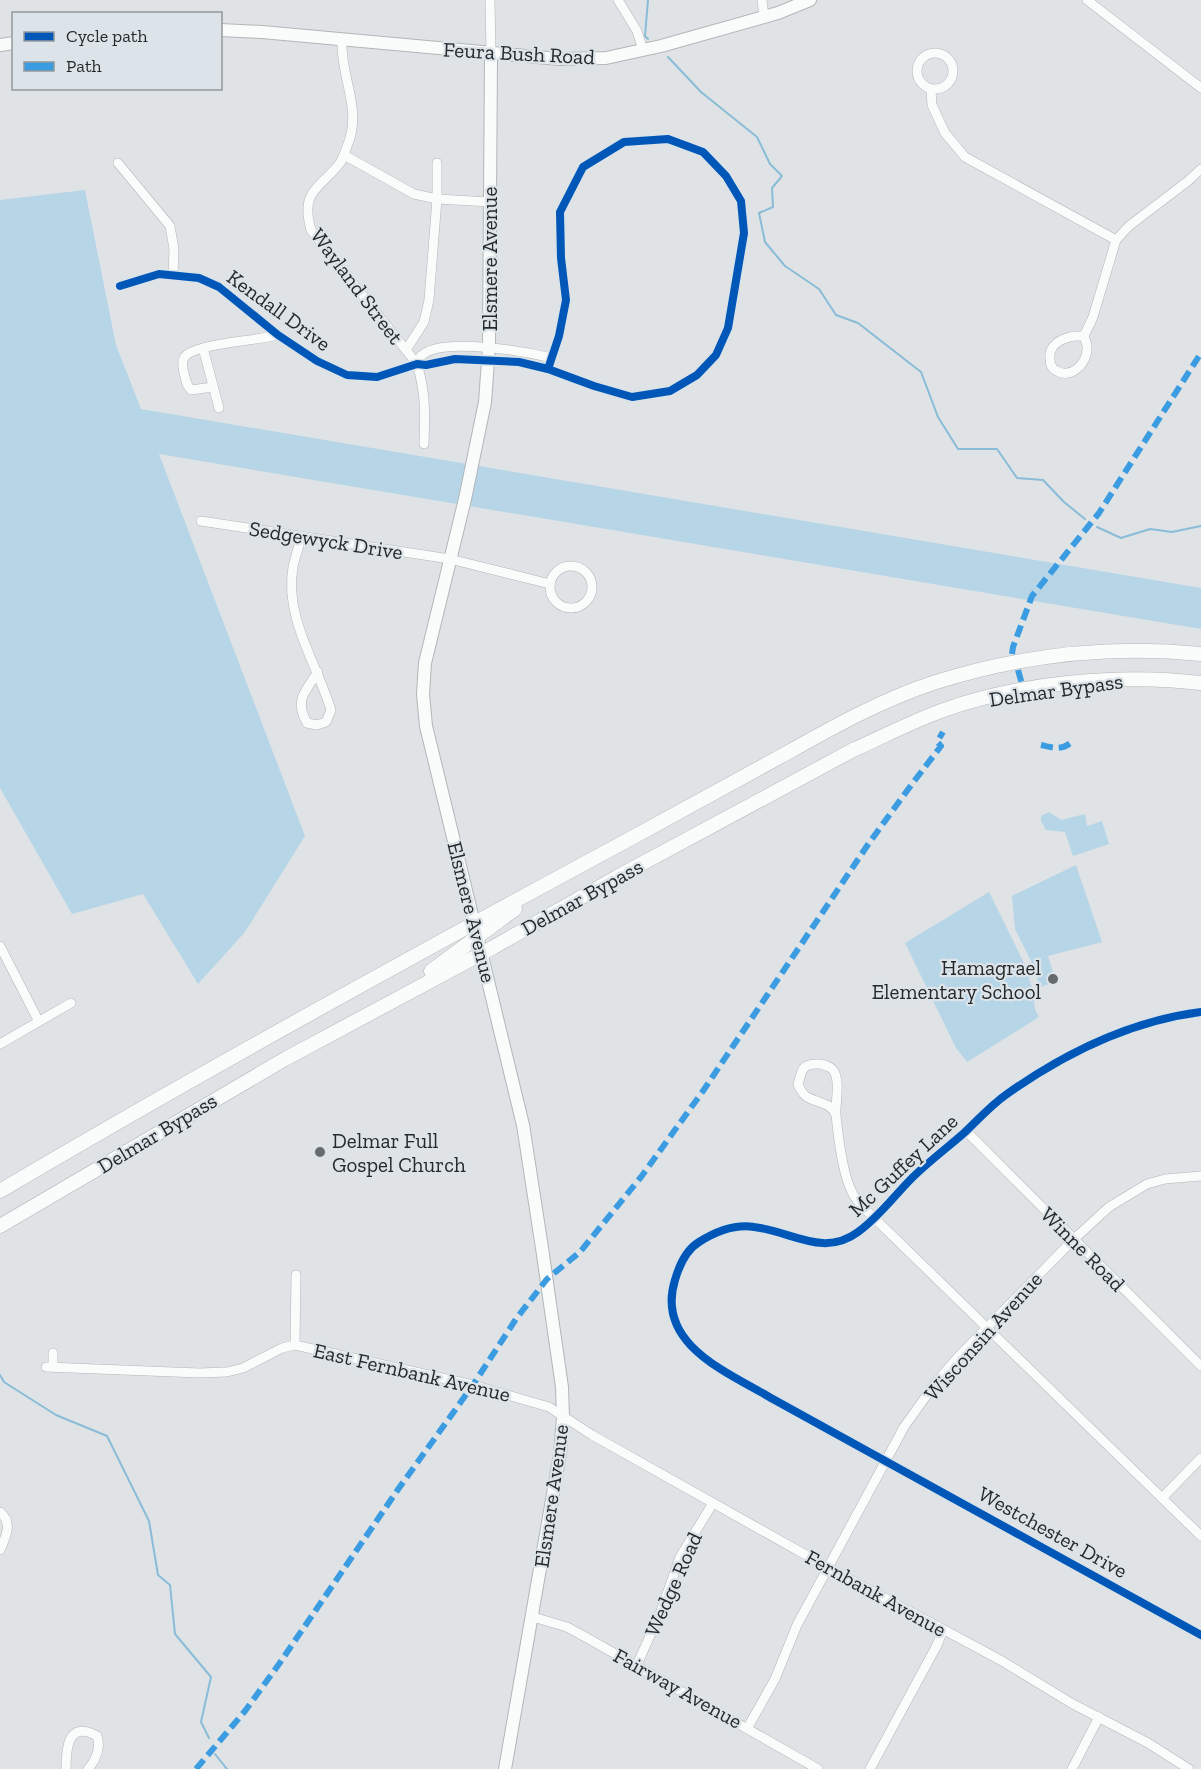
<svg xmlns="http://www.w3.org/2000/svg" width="1201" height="1769" font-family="'Zilla Slab',serif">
<rect width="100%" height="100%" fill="#dfe3e6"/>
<g fill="#b6d5e7">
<path d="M85,190l31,155 25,64 1060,179v41l-1042,-175 146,382 -60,96 -47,52 -55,-90 -71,20 -72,-126v-588z"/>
<path d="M1049,812l12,8 24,-6 2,12 15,-5 7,23 -36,12 -8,-24 -19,-2 -5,-9v-5z"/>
<path d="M1076,865l26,77 -54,14 8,26 -16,5 -8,-24 -17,-34 -3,-33z"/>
<path d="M989,892l35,71 9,28 2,19 4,7 -72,45 -11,-14 -51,-105z"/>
</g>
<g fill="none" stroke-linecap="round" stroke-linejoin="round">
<g stroke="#8abcd7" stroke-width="2">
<path d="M648,0l-3,36 3,3"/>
<path d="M668,57l33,35 56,45 13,27 12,12 -10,12 1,19 -14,6 6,29 20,24 34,23 17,26 22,8 63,49 17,45 20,32h39l20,29 26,2 21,22 21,17"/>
<path d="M1097,527l24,11 29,-9 22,3 29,-6"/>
<path d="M0,1375l4,7 52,33 51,21 42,85 9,54 12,10 5,49 36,43 -10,45 8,16"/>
<path d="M215,1754l12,15"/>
</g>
<g stroke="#b2b6b8" stroke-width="10">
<g id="minor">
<path d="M490,0l1,54"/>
<path d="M618,0l19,31 6,19"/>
<path d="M762,0l2,17"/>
<path d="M1087,0l114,88"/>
<path d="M342,40c-2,35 19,66 7,101 -3,7 -5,16 -9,22 -21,27 -40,27 -29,67l106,134c9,29 8,51 7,80"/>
<circle cx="935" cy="71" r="18"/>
<path d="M931,90l1,15 13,28 20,24 151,83"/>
<path d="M668,139l35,13 23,24 15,25 3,32 -16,95 -12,27 -19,20 -27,16 -38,6 -38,-11 -46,-17 11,-33 7,-36 -5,-42 -1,-46 23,-45 41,-25z"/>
<path d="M344,155l70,39 23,5 53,3"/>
<path d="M118,163l52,63 4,23 -1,26"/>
<path d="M120,286l39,-12 40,4 20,9 59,48 39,26 30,14 30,2 40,-13 9,1 29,-6 64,3 29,7"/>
<path d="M1075,336h9c1,4 4,9 3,14 -1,14 -16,29 -30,21 -5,-2 -7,-7 -7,-12 -2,-15 13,-21 25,-23z"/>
<path d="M1084,336l9,-19 23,-77 13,-14 59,-45 13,-12"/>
<path d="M203,348c-19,5 -24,9 -18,29 1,5 2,9 6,13l22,-3"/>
<path d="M406,350l18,-28 5,-22 8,-101v-36"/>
<path d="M417,364c1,-3 2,-6 4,-8 20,-20 106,-4 131,2"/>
<path d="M219,408l-16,-60c24,-7 50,-7 75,-13"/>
<path d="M201,521l249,38 100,25"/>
<path d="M302,536c-3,10 -7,21 -9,31 -9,50 24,97 38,143l-5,12 -9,3 -10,-2c-13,-23 -2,-31 11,-51"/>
<circle cx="571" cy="587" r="21"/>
<path d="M0,946l38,74"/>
<path d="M1201,1012c-71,9 -136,41 -194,82 -16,11 -29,26 -43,39 -17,15 -36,29 -52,45 -18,18 -33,39 -54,54 -35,26 -67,-1 -104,-5 -19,-3 -39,5 -55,15 -13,8 -20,24 -24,38 -20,64 52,92 96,118l430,237"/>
<path d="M0,1044l71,-41"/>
<path d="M836,1115c-4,-12 -18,-12 -29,-18 -4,-2 -6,-7 -9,-12 4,-16 4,-22 22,-21 5,1 10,2 13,6 8,10 2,33 3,45 2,20 7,60 16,77 3,7 9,12 14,18l335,326"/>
<path d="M966,1131l235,235"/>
<path d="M295,1345l1,-70"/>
<path d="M46,1367l153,6 28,-1 16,-4 39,-20 13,-3 178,40 76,22 43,28 237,133 173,93 69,42 77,40 41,26"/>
<path d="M53,1367v-14"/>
<path d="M1162,1498l39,-40"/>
<path d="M0,1512c13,11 6,24 0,38"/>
<path d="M533,1617l34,10 22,12 229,130"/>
<path d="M636,1667l25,-56 19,-54 33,-54"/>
<path d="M748,1727l27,-48 22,-54 107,-198 30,-42 24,-28 115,-117 36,-33 38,-23 18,-5 36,-3"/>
<path d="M66,1769c0,-21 2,-49 31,-33 4,12 -1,24 -9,33"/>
<path d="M870,1769l67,-124 6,-15"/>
<path d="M1072,1769l27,-52"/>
</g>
</g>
<g stroke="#b2b6b8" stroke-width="14">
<g id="secondary">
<path d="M220,30l42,2 297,27 47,-1 55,-12 117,-33 32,-13"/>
<path d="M0,45l14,-2"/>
<path d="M491,54l-2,293 -4,55 -20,97 -40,164 -2,31 3,32 97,399 19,123 20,139 1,30 -3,37 -55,315"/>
</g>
</g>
<g stroke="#b2b6b8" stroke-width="15">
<g id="primary">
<path d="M431,971l84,-62"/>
<path d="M0,1191c206,-122 416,-237 626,-350 53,-29 106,-58 159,-87 48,-27 98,-55 151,-72 86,-27 175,-37 265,-28"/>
<path d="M0,1226l285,-167 207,-111 125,-71 236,-127c29,-13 58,-28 88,-39 77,-28 179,-38 260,-28"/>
</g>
</g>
<use href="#minor" stroke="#fafbfb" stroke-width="9"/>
<use href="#secondary" stroke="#fafbfb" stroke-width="12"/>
<use href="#primary" stroke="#fafbfb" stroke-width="14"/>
<g stroke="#3c9ce1" stroke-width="6" stroke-dasharray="12 6" stroke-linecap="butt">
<path d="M1012,654l1,-7 19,-51 67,-83 102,-160"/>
<path d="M1018,670l4,14"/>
<path d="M1041,745c14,3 21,6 33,-5"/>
<path d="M196,1769l49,-58 34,-47 120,-176 74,-103 43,-66 31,-40 33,-27 61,-75 62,-86 166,-248 43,-59 29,-38 -4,-4 6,-10"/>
</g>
<g stroke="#dce4e9" stroke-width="11">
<g id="cycleway">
<path d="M668,139l35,13 23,24 15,25 3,32 -16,95 -12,27 -19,20 -27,16 -38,6 -38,-11 -46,-17 11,-33 7,-36 -5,-42 -1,-46 23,-45 41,-25z"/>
<path d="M120,286l39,-12 40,4 20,9 59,48 39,26 30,14 30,2 40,-13 9,1 29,-6 64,3 29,7"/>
<path d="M1201,1012c-71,9 -136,41 -194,82 -16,11 -29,26 -43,39 -17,15 -36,29 -52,45 -18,18 -33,39 -54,54 -35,26 -67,-1 -104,-5 -19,-3 -39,5 -55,15 -13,8 -20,24 -24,38 -20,64 52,92 96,118l430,237"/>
</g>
</g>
<use href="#cycleway" stroke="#0057b8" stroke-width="8"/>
</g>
<g fill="#676a6c" stroke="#dce4e9" stroke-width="2">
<circle cx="1053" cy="979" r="6"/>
<circle cx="320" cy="1152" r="6"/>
</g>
<g text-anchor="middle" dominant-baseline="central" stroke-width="4.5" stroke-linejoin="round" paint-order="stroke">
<g font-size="21" fill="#26292b" stroke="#dce4e9">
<text transform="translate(519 53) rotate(3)">Feura Bush Road</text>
<text transform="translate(489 259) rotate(-90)">Elsmere Avenue</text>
<text transform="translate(357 286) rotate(53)">Wayland Street</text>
<text transform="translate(279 310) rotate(36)">Kendall Drive</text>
<text transform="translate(326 540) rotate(9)">Sedgewyck Drive</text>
<text transform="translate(1056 690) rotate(-8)">Delmar Bypass</text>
<text transform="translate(582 897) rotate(-29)">Delmar Bypass</text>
<text transform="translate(472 912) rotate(76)">Elsmere Avenue</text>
<text transform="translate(157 1133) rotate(-31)">Delmar Bypass</text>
<text transform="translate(903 1165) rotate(-43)">Mc Guffey Lane</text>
<text transform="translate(1083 1249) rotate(45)">Winne Road</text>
<text transform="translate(983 1336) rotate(-48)">Wisconsin Avenue</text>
<text transform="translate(412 1372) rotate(13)">East Fernbank Avenue</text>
<text transform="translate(551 1496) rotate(-82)">Elsmere Avenue</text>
<text transform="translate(1053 1532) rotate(29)">Westchester Drive</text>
<text transform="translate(673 1584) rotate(-66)">Wedge Road</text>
<text transform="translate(876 1593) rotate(29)">Fernbank Avenue</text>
<text transform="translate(678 1688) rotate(29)">Fairway Avenue</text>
</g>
<g font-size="21" fill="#26292b" stroke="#dce4e9" text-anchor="end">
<text x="1041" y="967">Hamagrael<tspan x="1041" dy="24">Elementary School</tspan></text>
<text x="332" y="1140" text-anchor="start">Delmar Full<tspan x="332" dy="24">Gospel Church</tspan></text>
</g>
</g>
<rect x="12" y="12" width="210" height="78" fill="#dce4e9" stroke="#93999d" stroke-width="1.5"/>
<rect x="24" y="32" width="30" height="9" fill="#0057b8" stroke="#93999d" stroke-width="1.5"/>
<text x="66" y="42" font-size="18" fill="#26292b">Cycle path</text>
<rect x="24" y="62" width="30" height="9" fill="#3c9ce1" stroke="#93999d" stroke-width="1.5"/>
<text x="66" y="72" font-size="18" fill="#26292b">Path</text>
</svg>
